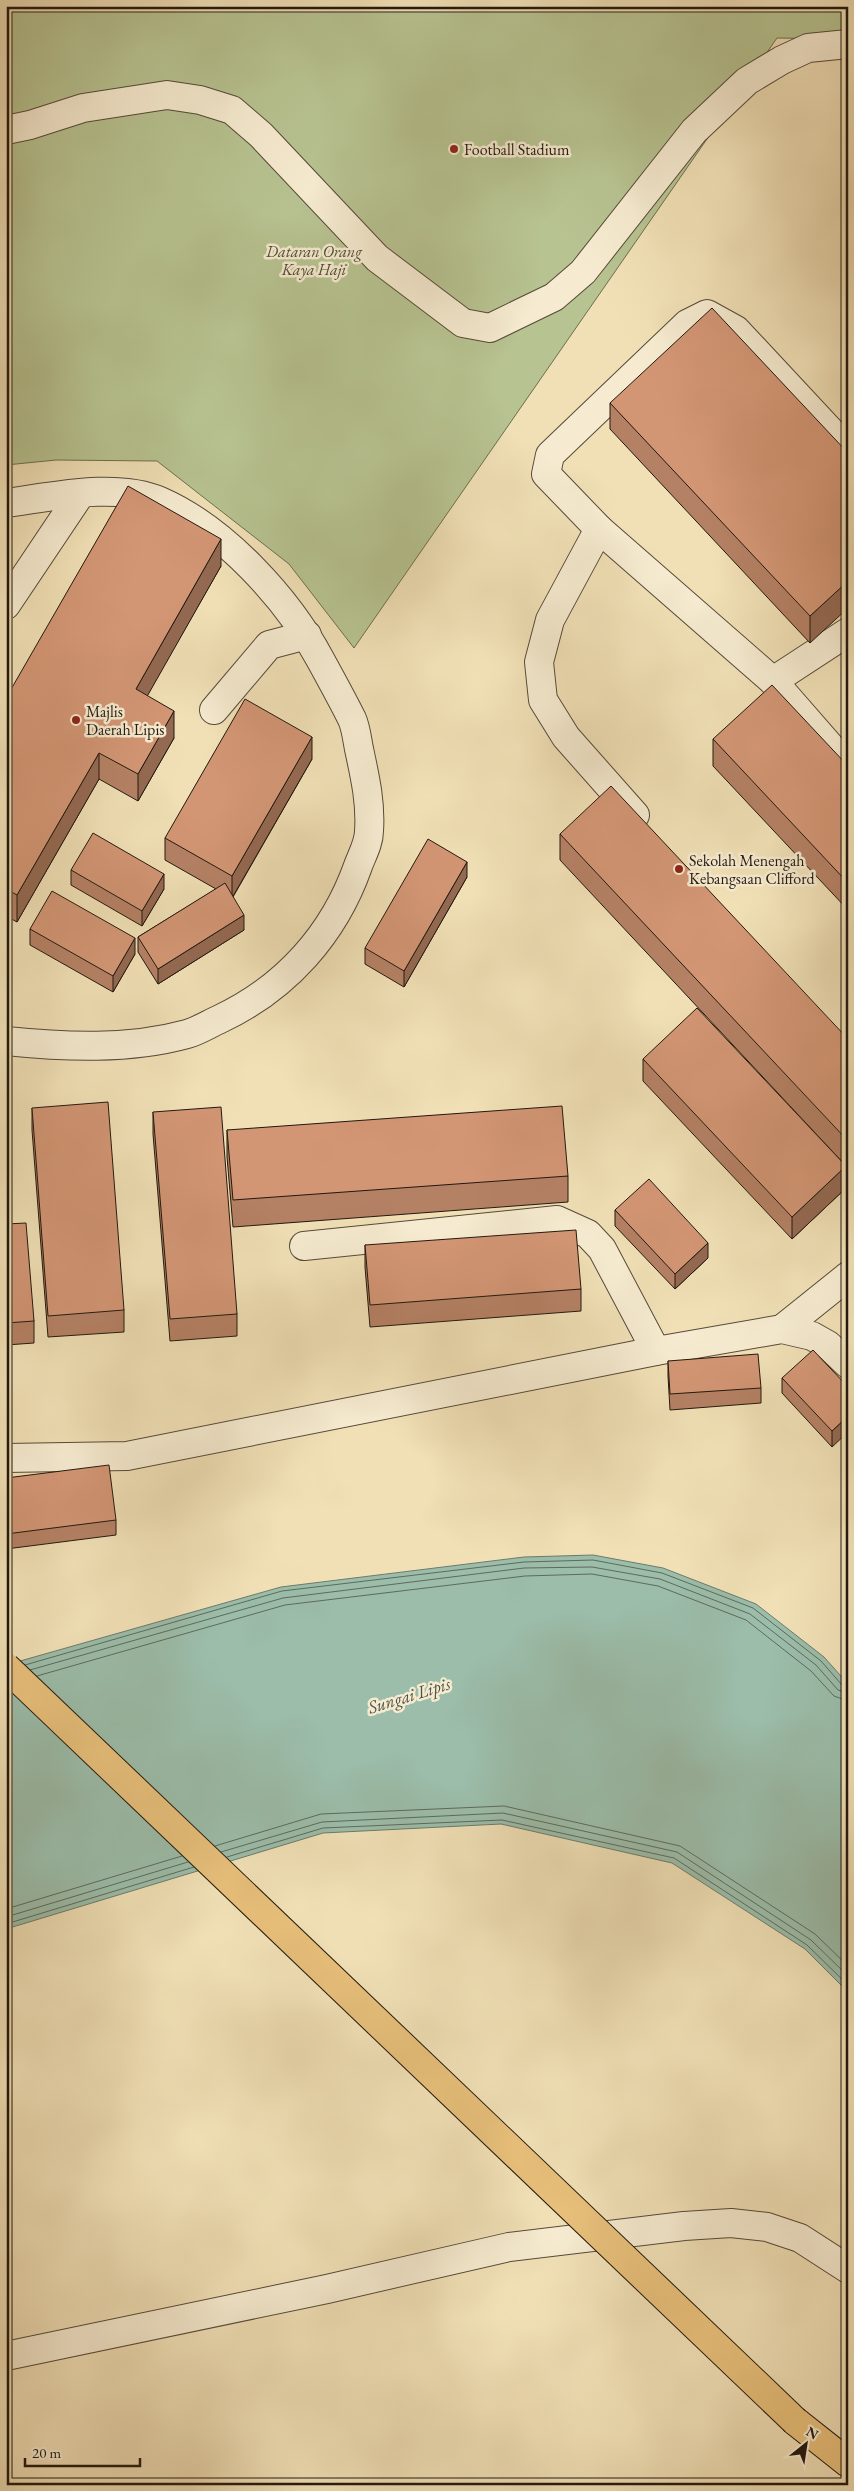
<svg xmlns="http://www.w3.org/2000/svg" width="854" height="2491" font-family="'EB Garamond',serif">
<rect width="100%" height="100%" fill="#f1e0b6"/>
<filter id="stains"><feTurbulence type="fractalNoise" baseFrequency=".004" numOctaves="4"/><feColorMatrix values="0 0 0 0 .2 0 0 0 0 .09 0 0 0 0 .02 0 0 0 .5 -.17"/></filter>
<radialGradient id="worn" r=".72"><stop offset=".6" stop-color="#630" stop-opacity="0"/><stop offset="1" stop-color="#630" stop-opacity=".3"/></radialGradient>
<path fill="#b7c391" stroke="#6c6e50" d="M6,6h842v33l-71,-1 -423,610 -65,-84 -132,-103 -101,-1 -50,5z"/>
<path fill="#9bbdaa" stroke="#6b7b6c" d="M593,1555l70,13 93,36 68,53 24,27v308l-43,-43 -133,-86 -171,-39 -178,9 -317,96v-264l275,-78 243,-30z"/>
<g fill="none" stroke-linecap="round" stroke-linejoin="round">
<g stroke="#5e6a5c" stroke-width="1">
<path d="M25,1665l257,-74 242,-29 69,-2 69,13 91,35 68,53 21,24 6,2"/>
<path d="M30,1670l253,-72 241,-30 68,-1 68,12 90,35 66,51 22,25 10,3"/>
<path d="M37,1676l248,-71 240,-29 67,-2 66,12 88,34 65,51 23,25 14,5"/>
<path d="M215,1846l106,-32 183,-8 176,40 135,88 33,32"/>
<path d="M221,1852l101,-30 181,-9 174,39 134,88 37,36"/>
<path d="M227,1857l96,-29 179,-8 172,38 133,87 41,40"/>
<path d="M6,1909l176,-53"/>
<path d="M6,1917l182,-55"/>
<path d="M6,1924l188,-57"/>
</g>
<g stroke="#564a39" stroke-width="30">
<g id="minor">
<path d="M6,130l24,-5 53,-17 84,-13 33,5 32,10 29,25 116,123 86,65 27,5 64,-31 29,-25 111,-141 53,-50 35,-21 26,-12 40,-4"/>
<path d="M848,450l-112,-120 -29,-16 -20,10 -137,131 -4,19 53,55 174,152 75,-49"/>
<path d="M6,503c46,-6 110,-21 154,-2 64,28 128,98 160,158 11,20 22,40 32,60 4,9 5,20 7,30 6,28 12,54 10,82 0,12 -7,24 -11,35 -24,68 -72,122 -138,153 -11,5 -22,12 -33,15 -58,16 -122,13 -181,7"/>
<path d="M599,529l-49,91 -11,42 4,38 23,37 69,78"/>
<path d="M6,605l75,-112"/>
<path d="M773,681l75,86"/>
<path d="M214,710l55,-65 38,-10"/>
<path d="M304,1246l253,-26 31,14 14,15 54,102"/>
<path d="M782,1329l66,-53"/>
<path d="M6,1458l121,-2 529,-105 126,-22 30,7 16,9 20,19"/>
<path d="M6,2356l321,-67 182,-42 175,-21 47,-3 36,4 33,11 48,31"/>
</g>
</g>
<g stroke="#22180f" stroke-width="30">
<path id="major" d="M795,2421l53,42"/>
</g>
<use href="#minor" stroke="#f6ebd0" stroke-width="28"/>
<use href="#major" stroke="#e8c07b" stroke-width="28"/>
<g stroke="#22180f" stroke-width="30" stroke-linecap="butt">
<path id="major-bridge" d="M6,1667l789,754"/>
</g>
<use href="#major-bridge" stroke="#e8c07b" stroke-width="28"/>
</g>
<g fill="#b58165" stroke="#22180f">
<path d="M610,403l238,50 -38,190 -200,-214z"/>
<path d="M221,566l-74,129 27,43 -36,63 -39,-22 -82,143 -11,-6v-218z"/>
<path d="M713,739l135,27v144l-135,-144z"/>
<path d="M312,759l-79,138 11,33 -86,54 -20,-32v-15l78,-48 -51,-29v-22z"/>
<path d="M560,834l288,205v129l-288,-308z"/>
<path d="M71,870l93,19 -22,37 -71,-41z"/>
<path d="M467,877l-63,110 -39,-23v-16z"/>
<path d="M30,929l105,25 -22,38 -83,-47z"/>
<path d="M643,1059l203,129 -54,51 -149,-158z"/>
<path d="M32,1108l92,202v22l-76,5 -16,-207z"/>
<path d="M153,1112l84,202v22l-67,5 -17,-207z"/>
<path d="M227,1130l341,46v26l-335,25 -6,-70z"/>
<path d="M615,1210l93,48 -33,31 -60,-63z"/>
<path d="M6,1224l28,97v22l-28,2z"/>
<path d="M365,1245l216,44v22l-211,16 -5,-60z"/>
<path d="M668,1361l93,27v15l-91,7 -2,-34z"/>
<path d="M782,1378l66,9 -16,60 -50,-54z"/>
<path d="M6,1478l110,42v15l-110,14z"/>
</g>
<g fill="#946952" stroke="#22180f">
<path d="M221,539v27l-85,150v-27z"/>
<path d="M848,581v27l-38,35v-27z"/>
<path d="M174,711v27l-36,63v-27z"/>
<path d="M312,737v22l-80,139v-22z"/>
<path d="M99,753v26l-82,143v-27z"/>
<path d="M467,862v15l-63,110v-16z"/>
<path d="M164,874v15l-22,37v-15z"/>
<path d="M244,915v15l-86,54v-15z"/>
<path d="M135,938v16l-22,38v-16z"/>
<path d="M846,1166v22l-54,51v-22z"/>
<path d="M708,1243v15l-33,31v-15z"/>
<path d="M848,1416v16l-16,15v-16z"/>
</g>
<g fill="#d39675" stroke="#22180f">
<path d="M712,308l136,145v128l-38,35 -200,-213z"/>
<path d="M128,486l93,53 -85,150 38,22 -36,63 -39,-21 -82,142 -11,-6v-191z"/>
<path d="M772,685l76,81v117l-135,-144z"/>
<path d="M245,699l67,38 -80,139 -67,-38z"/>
<path d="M611,786l237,253v102l-288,-307z"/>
<path d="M93,833l71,41 -22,37 -71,-41z"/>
<path d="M428,839l39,23 -63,109 -39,-23z"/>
<path d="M225,883l19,32 -86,54 -20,-32z"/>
<path d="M52,891l83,47 -22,38 -83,-47z"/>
<path d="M697,1008l149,158 -54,51 -149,-158z"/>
<path d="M108,1102l16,208 -76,6 -16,-208z"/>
<path d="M562,1106l6,70 -335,24 -6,-70z"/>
<path d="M221,1107l16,207 -67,5 -17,-207z"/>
<path d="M649,1179l59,64 -33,31 -60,-64z"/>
<path d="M26,1223l8,98 -28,2v-99z"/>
<path d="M576,1230l5,59 -211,16 -5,-60z"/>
<path d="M813,1350l35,37v29l-16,15 -50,-53z"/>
<path d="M758,1354l3,34 -91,6 -2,-33z"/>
<path d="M109,1465l7,55 -110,14v-56z"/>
</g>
<g fill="#8f2418" stroke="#f6ebd0" stroke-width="2">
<circle cx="454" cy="149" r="5"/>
<circle cx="76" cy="720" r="5"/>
<circle cx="679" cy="869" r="5"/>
</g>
<g text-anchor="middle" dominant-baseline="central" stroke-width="5" stroke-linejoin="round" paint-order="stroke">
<g font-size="16" fill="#22180f" stroke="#f6ebd0" text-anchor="start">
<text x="464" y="149">Football Stadium</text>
<text x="86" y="711">Majlis<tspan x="86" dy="18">Daerah Lipis</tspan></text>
<text x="689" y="860">Sekolah Menengah<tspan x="689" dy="18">Kebangsaan Clifford</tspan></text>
</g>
<g font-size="16" font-style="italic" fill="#4f4b36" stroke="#f6ebd0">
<text x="314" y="251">Dataran Orang<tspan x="314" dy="18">Kaya Haji</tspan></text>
</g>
<g font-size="18" font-style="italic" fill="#4c5245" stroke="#f6ebd0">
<text transform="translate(409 1695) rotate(-17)">Sungai Lipis</text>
</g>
</g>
<rect width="854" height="2491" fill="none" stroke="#f1e0b6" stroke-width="25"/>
<rect x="8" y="8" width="839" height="2476" fill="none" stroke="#22180f" stroke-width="2.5"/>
<rect x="12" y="12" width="829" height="2466" fill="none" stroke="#22180f"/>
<g transform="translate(806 2444) rotate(30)" stroke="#f6ebd0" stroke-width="4" paint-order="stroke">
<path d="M0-4L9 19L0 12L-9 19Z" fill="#22180f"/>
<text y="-8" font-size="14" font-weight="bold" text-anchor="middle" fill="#22180f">N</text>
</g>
<path d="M25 2458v8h115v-8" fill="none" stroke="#22180f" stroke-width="2.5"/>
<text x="32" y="2458" font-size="15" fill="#22180f" stroke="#f6ebd0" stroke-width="4" paint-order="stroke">20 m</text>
<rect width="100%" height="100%" filter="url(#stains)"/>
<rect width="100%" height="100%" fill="url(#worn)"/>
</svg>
